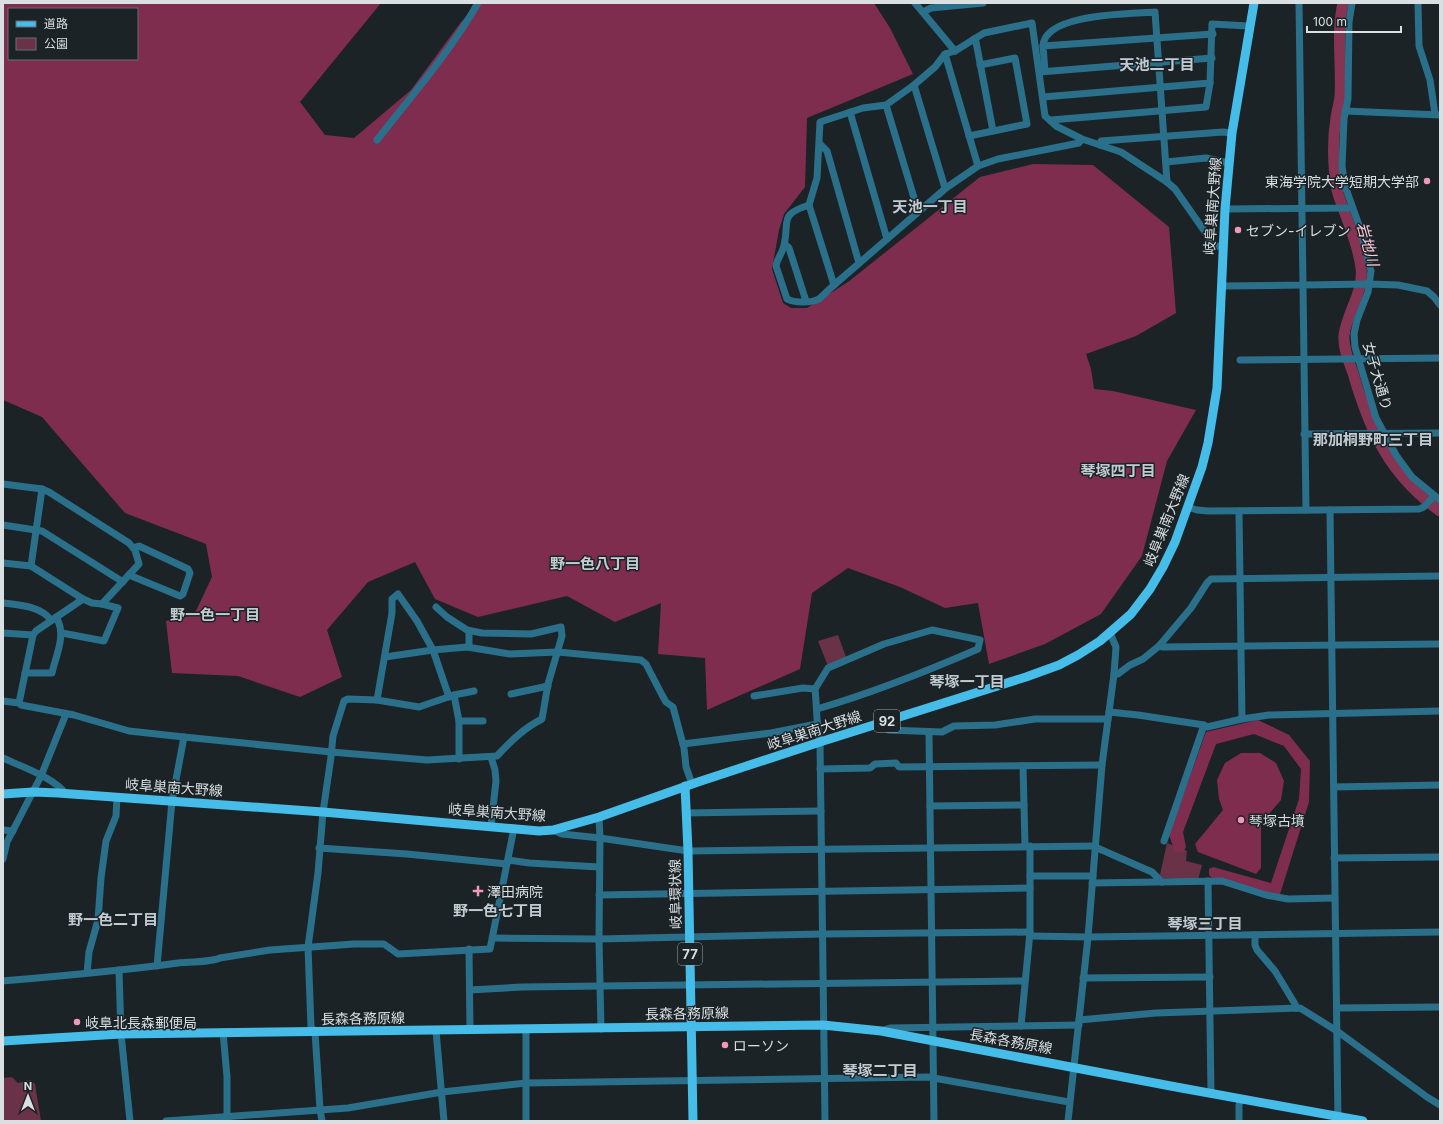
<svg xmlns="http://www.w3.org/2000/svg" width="1443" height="1124" font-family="Inter,'Noto Sans JP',sans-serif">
<rect width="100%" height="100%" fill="#1b2327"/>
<g fill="#6a3247">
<path d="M838,635l8,22 -18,9 -10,-25z"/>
<path d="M1167,843l20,8 -1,10 16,4 -4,15 -35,-2 -3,-3z"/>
<path d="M12,1077l6,6 12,-3 5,4 6,37h-38v-43z"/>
</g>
<g fill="#7f2d4e" fill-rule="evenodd">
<path d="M3,3h378l-81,99 25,33 29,3 57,-48 50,-68 19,-19h394l16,25 23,46 -106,44 -2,69 -21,27 -5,16 -7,39 11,34 8,5h16l41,-26 132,-105 53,-13 60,1 76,62 7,86 -40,23 -50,18 5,15 3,20 19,2 83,19 -29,51 -25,95 -41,58 -56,30 -56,20 -11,-61 -33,5 -45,-21 -52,-19 -36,25 -12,76 -93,41 -2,-52 -47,-4 3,-51 -46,19 -48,-26 -89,21 -43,-18 -20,-37 -47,20 -41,48 15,47 -42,20 -62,-21 -66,-3 -6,-52 28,-6 18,-38 -6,-33 -81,-31 -83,-96 -39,-17zM9,9h128v50h-128z"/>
<path d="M1258,720l31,15 21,26 -1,41 -29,92h-14l-53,-15 -4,-4v-6l4,-2 58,16 28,-84 2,-30 -17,-23 -30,-12 -38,10 -33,88 3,15 -2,4 -6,2 -4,-3 -5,-16 37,-102z"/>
<path d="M1241,753h19l16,10 8,18 -3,19 -12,14 -8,5v49l-5,6 -58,-22 -3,-8 28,-34 -4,-11 -2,-19 8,-17z"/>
</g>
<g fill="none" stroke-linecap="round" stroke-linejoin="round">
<path stroke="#863454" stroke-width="11" d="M1343,3c-7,30 -1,63 -3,94 -1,7 -3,14 -4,21 -4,24 -3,48 1,72 2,8 5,15 8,23 6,17 14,36 16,55 3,24 -14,44 -17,67 -1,13 5,27 9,38 17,59 37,102 87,138"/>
<g stroke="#2b708a" stroke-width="7">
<path d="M915,3l40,48"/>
<path d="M1352,3l-3,19 -1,77 -4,20 -2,47 3,20 15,42 11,43 -3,21 -11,28 -3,14 1,13 21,71 20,37 16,22 28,23"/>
<path d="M1418,3l1,43 11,34 5,34"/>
<path d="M923,12l8,-4 52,-5"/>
<path d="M974,39l2,3 17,89"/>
<path d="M1043,46c1,-33 88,-32 112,-34l12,170"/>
<path d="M945,54l33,112"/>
<path d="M1045,71l-2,-25 170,-12"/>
<path d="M1040,72l172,-14"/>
<path d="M914,85l31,103"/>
<path d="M1043,97l167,-14 2,-59 37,2"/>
<path d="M886,105l32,106"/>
<path d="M1345,111l95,4"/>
<path d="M850,112l37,127"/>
<path d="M1051,120l155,-13 4,-24"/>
<path d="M969,136l58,-12 -12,-66 -35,7"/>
<path d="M1082,139l-3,4 -81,16 -20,7 -32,22 -112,97 -25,-80 8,-27 3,-56 43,-14 23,-3 28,-20 21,-18 10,-13 10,-3 29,-18 48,-10 13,93 11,10 26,13 39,13 46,30 8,7 35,50 5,6 8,3"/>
<path d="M377,140c35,-45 73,-88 101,-137"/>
<path d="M820,144l7,7 32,112"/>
<path d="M1100,145l1,-4 122,-9 9,1"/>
<path d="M1166,162l40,-4 23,5"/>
<path d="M809,205c-31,10 -19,16 -25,40 -1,8 -7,13 -8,21l11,33c7,4 25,4 32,0 5,-4 10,-10 15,-14"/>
<path d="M1225,209l123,-1 4,-1"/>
<path d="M785,244l4,4 17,53"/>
<path d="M1222,286l81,-1 -4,-282"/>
<path d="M1240,360l200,-2"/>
<path d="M1304,434l136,-1"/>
<path d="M3,484l39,5 7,3 80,51 6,7 4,14 -37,40 -10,-1 -9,-4 -52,-33 -28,-3"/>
<path d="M1187,507l10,3 11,1 211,-2 5,-2 10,-11"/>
<path d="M1306,510l-3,-225 66,-1 29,1 29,6 7,6 6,8"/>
<path d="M1330,510l8,611"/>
<path d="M1239,511l3,208"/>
<path d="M3,525l39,6 81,51"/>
<path d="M31,566l11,-77"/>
<path d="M129,575l51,21 3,-2 7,-21 -2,-4 -49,-23 -6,2"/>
<path d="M3,603c16,2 37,3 48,17"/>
<path d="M3,633l30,2"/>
<path d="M62,633l42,8 14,-33 -16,-4"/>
<path d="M1159,646l4,1 277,-3"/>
<path d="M469,647v-16"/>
<path d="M385,657l48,-7 34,-3 43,7 48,-2 83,8 5,4 16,31 4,7 7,5 11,41 2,19 6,17"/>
<path d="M25,673h27c4,-18 15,-39 4,-56"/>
<path d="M1114,674h4l12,-9 13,-6 16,-13 32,-38 16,-25 4,-4 229,-3"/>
<path d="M815,689c2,18 1,35 5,53l5,379"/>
<path d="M511,694l37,-8"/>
<path d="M454,695l5,26v38"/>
<path d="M754,696l49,-8 12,1 13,-21 56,-24 48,-14 48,10 -2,9c-53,23 -106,44 -161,60"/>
<path d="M377,700l15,-87v-14l6,-5 19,27 16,29 16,47"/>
<path d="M3,701l16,2 2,2 53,10 55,16 55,6 147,15 96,8 70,-4c14,-15 27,-28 45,-37l6,-35 14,-48 -1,-9 -30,7 -49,-1 -15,-3 -20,-13 -11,-10"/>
<path d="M19,703l14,-68 3,-4 47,-32"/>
<path d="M1109,712l29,3 66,10 3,2 35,-8 27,-4 171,-4"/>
<path d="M459,721h24"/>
<path d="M883,723l5,7 54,2 12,-6 41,-1 40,-6h73"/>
<path d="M929,733l5,388"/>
<path d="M683,744l88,-11 46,-9"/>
<path d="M3,758c19,9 50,19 63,36"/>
<path d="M1023,766l2,80"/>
<path d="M820,769l50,-1 5,-4 21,-1 3,4 203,-2"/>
<path d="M1334,787l106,-2"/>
<path d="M930,806l94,-1"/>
<path d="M686,813l135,-2"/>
<path d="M599,817l1,21 -1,101 2,90"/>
<path d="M491,826l5,-45 -1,-11 -4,-13"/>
<path d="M3,830l10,1"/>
<path d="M553,830l9,4 38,4 88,13 407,-5"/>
<path d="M1164,841l40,-116"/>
<path d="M1095,847l57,25 10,10"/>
<path d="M319,848l88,6 100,10"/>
<path d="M1334,858l106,-1"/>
<path d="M3,859l4,-17 34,-66 25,-62"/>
<path d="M508,860l21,3 70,4"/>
<path d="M1030,876h63"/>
<path d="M1208,881l3,212"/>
<path d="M1092,883l130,-2 44,14 22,4 47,-1"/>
<path d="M599,895l431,-7"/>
<path d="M1255,935v10l2,5 18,21 20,33 1,4"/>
<path d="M1030,936l58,1 352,-5"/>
<path d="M493,938l106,1 224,-5 207,-2"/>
<path d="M469,949l1,81"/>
<path d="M157,966l15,-165 12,-64"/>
<path d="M119,970l2,64 9,87"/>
<path d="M87,973l2,-21 9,-32 3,-42 5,-37 10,-25 1,-19"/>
<path d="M1083,978l127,-1"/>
<path d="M3,981c58,-5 117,-10 175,-18 11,-1 34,-1 42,-5l50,-8 84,-6h30l14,10 92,-5 24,-121"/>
<path d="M470,990l52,-3 503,-6"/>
<path d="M1337,1008l103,-1"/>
<path d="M1079,1020l77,-7 144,-5 37,23 90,66 13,8"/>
<path d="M1021,1026l9,-94v-86"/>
<path d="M526,1029v92"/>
<path d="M436,1031l8,90"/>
<path d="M881,1031l9,-3 189,-3"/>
<path d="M223,1032l4,45v44"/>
<path d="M166,1121l182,-13 94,-16 84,-9 402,-6 141,25"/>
<path d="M322,1121l-2,-12 -5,-77 -4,-5 -3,-80 10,-74 5,-61 8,-55 2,-21 11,-35 4,-2 29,1 42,7 35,-12 20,-4"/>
<path d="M1068,1121l20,-184 14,-172 12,-91 2,-27 -6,-14"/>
<path d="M1239,1121v-16l2,-6"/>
</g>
<g stroke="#46bce8" stroke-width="9">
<path d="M685,786l3,65 5,270"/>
<path d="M3,794l30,-2 25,1 265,19 216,19 14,-1 46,-13 99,-35 122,-40 206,-65 33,-12 19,-10 22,-14 31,-27 19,-25 13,-22 12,-25 27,-75 6,-24 9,-55 8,-179 7,-76 22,-130"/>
<path d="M3,1041l118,-7 702,-9 58,6 295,56 187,34"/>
</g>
</g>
<g fill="#f09ab7" stroke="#1b2327" stroke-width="1.5">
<circle cx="1427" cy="181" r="4"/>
<circle cx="1238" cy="230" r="4"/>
<circle cx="1241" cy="820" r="4"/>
<path d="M476 885h4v4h4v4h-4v4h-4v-4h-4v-4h4z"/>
<circle cx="77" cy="1022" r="4"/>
<circle cx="725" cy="1045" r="4"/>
</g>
<g text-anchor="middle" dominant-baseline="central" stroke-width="3" stroke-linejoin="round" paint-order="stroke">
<g fill="#1b2327" stroke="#a1a7aa" stroke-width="1">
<rect x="874" y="710" width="26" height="22" rx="3"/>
<rect x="678" y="943" width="24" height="22" rx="3"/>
</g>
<g font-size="13" font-weight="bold" fill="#dadfe2">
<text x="887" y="721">92</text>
<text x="690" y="954">77</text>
</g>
<g font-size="14" fill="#dadfe2" stroke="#1b2327" text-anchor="start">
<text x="1419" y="181" text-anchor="end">東海学院大学短期大学部</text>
<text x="1246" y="230">セブン-イレブン</text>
<text x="1249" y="820">琴塚古墳</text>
<text x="487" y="891">澤田病院</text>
<text x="85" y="1022">岐阜北長森郵便局</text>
<text x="733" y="1045">ローソン</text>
</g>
<g font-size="14" fill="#dadfe2" stroke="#1b2327">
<text transform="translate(1212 206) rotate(-86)">岐阜巣南大野線</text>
<text transform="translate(1378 376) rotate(74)">女子大通り</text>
<text transform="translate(1166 520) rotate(-68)">岐阜巣南大野線</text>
<text transform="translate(814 730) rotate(-18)">岐阜巣南大野線</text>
<text transform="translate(174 787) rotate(4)">岐阜巣南大野線</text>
<text transform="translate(497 812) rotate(4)">岐阜巣南大野線</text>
<text transform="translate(675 894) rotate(-91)">岐阜環状線</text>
<text transform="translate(687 1013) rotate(-1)">長森各務原線</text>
<text transform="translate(363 1018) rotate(-1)">長森各務原線</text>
<text transform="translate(1011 1041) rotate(10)">長森各務原線</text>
</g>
<g font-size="15" font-weight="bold" fill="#c1ccd2" stroke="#1b2327">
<text x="1157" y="64">天池二丁目</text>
<text x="930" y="206">天池一丁目</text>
<text x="1373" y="439">那加桐野町三丁目</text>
<text x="1118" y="470">琴塚四丁目</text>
<text x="595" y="563">野一色八丁目</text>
<text x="215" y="614">野一色一丁目</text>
<text x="967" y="681">琴塚一丁目</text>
<text x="498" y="910">野一色七丁目</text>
<text x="113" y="919">野一色二丁目</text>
<text x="1205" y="923">琴塚三丁目</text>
<text x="880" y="1070">琴塚二丁目</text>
</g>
<g font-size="15" font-style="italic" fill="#fbc9d8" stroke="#1b2327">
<text transform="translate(1368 244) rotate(75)">岩地川</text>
</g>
</g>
<rect width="1443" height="1124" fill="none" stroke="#dadfe2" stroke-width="8"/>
<rect x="8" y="8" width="130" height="52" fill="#1b2327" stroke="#676e72"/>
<rect x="16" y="21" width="20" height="6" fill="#46bce8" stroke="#676e72"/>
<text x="44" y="28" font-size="12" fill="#dadfe2">道路</text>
<rect x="16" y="38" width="20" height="12" fill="#6a3247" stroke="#676e72"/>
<text x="44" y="48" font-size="12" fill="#dadfe2">公園</text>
<g transform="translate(28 1096)" stroke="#1b2327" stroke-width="3" paint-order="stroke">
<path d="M0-3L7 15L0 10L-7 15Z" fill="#dadfe2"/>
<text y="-6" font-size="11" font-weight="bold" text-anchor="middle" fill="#dadfe2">N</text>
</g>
<path d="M1307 26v6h94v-6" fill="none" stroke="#dadfe2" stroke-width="2"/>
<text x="1313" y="26" font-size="12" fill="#dadfe2" stroke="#1b2327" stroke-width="3" paint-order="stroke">100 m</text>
</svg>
